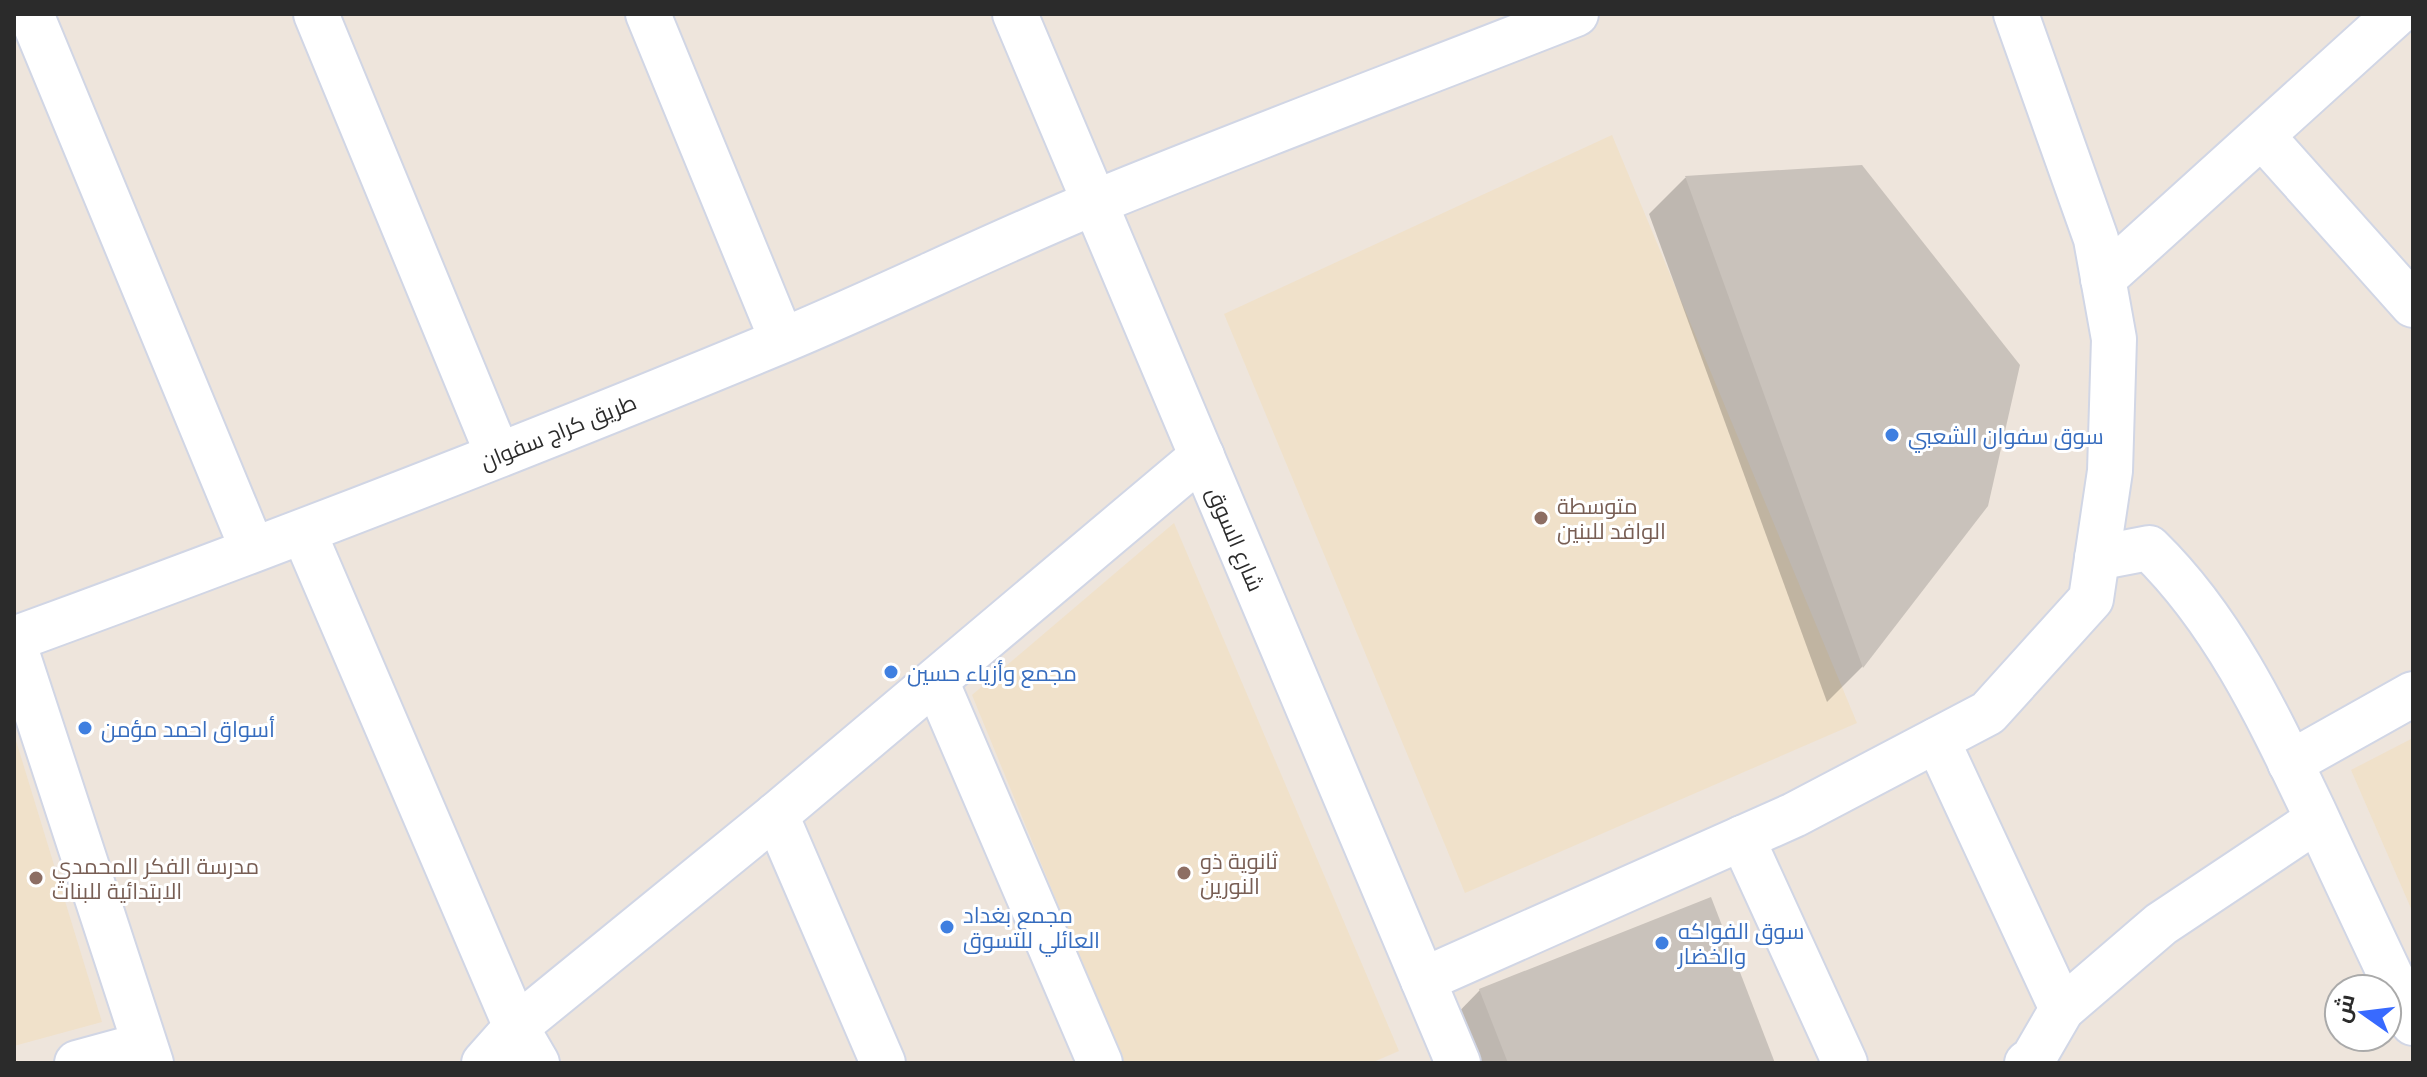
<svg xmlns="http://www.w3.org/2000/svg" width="2427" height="1077" font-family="'Golos Text',Cairo,sans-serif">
<rect width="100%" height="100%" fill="#eee5dc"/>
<g fill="#f0e1ca">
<path d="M1612,135l245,588 -392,170 -241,-579z"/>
<path d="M1174,523l225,528 -28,12h-248l-151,-368z"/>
<path d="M14,734l88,288 -88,24z"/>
<path d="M2413,738v175l-62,-143z"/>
</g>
<g fill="#0003">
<path d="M1861,167l126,338 -125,162 -35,35 -178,-488 36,-36z"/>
<path d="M1480,990l293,73h-315l-14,-36z"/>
</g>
<g fill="#c9c2bb">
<path d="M1862,165l158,200 -32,141 -125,162 -178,-492z"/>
<path d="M1711,897l64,166h-267l-29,-74z"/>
</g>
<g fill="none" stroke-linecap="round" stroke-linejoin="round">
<g stroke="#d1d6e5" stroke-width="48">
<g id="minor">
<path d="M31,14l221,534"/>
<path d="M316,14l182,441"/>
<path d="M648,14l134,326"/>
<path d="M1015,14l443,1049"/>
<path d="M2262,136l151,169"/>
<path d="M2103,279l293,-265"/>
<path d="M304,533l212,494 21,36"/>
<path d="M2097,558l52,-10c76,74 121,172 166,266 32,70 65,139 98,209"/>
<path d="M14,639c257,-94 512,-192 765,-297 106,-44 210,-96 317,-140 159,-65 320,-125 480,-188"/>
<path d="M14,644l137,419"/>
<path d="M936,681l164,382"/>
<path d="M1937,740l125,269"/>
<path d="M2290,763l123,-69"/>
<path d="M776,815l107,248"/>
<path d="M1742,838l103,225"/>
<path d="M1423,980l371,-165 194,-102 103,-114 19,-128 4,-132 -18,-100 -80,-225"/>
<path d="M77,1063l66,-18"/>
<path d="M484,1063l32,-36 260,-212 426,-359"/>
<path d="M2027,1063l6,-4 29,-50 99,-85 156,-104"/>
</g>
</g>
<use href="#minor" stroke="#fff" stroke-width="44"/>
</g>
<g fill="#3f7fe0" stroke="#fff" stroke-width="3">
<circle cx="1892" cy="435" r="8"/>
<circle cx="891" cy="672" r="8"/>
<circle cx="85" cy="728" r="8"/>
<circle cx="947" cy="927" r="8"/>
<circle cx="1662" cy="943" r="8"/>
</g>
<g fill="#8d6e63" stroke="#fff" stroke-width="3">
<circle cx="1541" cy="518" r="8"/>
<circle cx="1184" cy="873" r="8"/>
<circle cx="36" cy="878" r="8"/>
</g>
<g text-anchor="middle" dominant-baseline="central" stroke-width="6" stroke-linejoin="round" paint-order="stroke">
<g font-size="22" fill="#2b2b2b" stroke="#fff">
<text transform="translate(558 431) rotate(-22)">طريق كراج سفوان</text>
<text transform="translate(1236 539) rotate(67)">شارع السوق</text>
</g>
<g font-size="22" fill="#366cbe" stroke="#fff" text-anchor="start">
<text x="1908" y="435">سوق سفوان الشعبي</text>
<text x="907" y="672">مجمع وأزياء حسين</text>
<text x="101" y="728">أسواق احمد مؤمن</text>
<text x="963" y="914">مجمع بغداد<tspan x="963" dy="25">العائلي للتسوق</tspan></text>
<text x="1678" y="930">سوق الفواكه<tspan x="1678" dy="25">والخضار</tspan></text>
</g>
<g font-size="22" fill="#785e54" stroke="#fff" text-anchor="start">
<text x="1557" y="505">متوسطة<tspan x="1557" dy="25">الوافد للبنين</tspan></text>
<text x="1200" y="860">ثانوية ذو<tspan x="1200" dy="25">النورين</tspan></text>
<text x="52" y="865">مدرسة الفكر المحمدي<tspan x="52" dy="25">الابتدائية للبنات</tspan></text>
</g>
</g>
<rect width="2427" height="1077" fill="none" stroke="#2b2b2b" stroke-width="32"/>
<g transform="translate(2363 1013) rotate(284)"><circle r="38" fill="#ffffff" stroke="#aaaaaa" stroke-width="2"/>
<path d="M0-6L14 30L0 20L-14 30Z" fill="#386aff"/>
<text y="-12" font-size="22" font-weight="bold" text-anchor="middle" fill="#2b2b2b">ش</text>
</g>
</svg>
